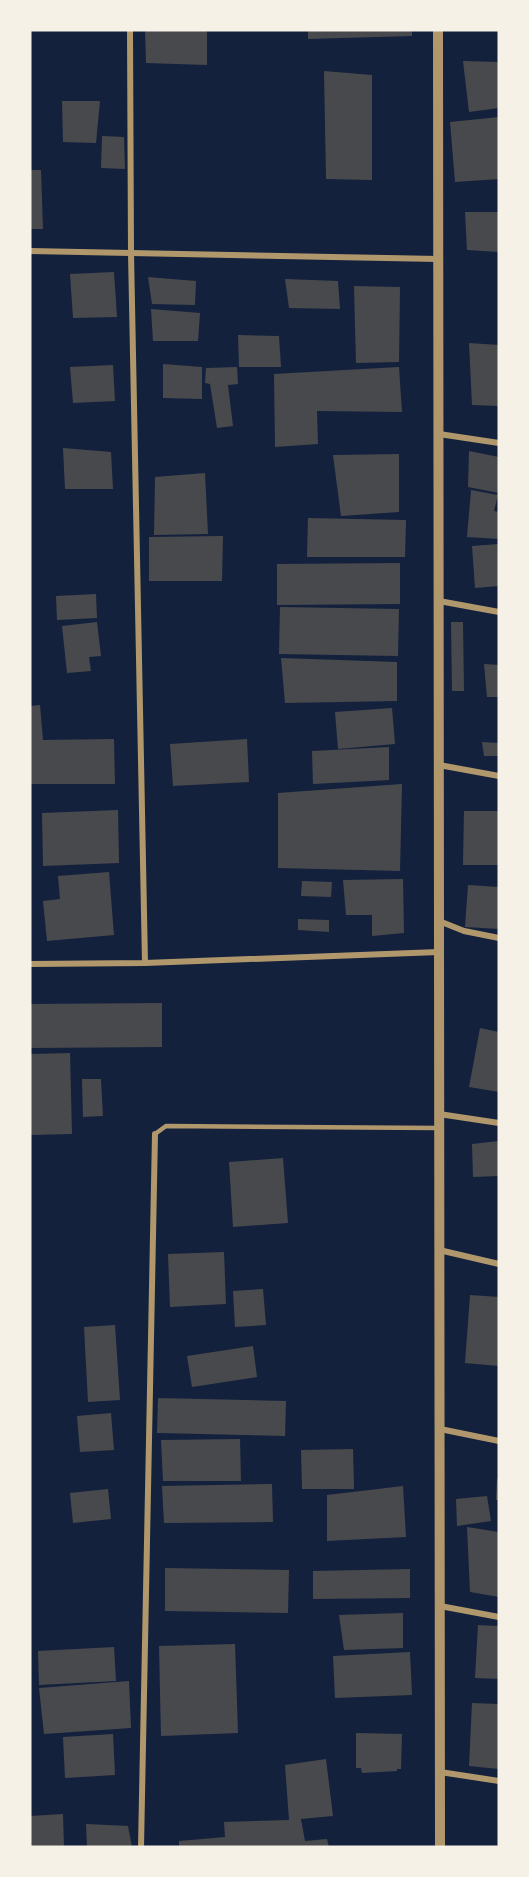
<svg xmlns="http://www.w3.org/2000/svg" width="529" height="1877" font-family="'Times New Roman',serif">
<rect width="100%" height="100%" fill="#14213d"/>
<g fill="#48494c">
<path d="M145,30h62v35l-61,-2z"/>
<path d="M308,30h104v6l-104,3z"/>
<path d="M463,61l36,1v46l-30,4z"/>
<path d="M324,71l48,4v105l-46,-1z"/>
<path d="M62,101h38l-4,42 -33,-1z"/>
<path d="M499,117v62l-44,3 -5,-60z"/>
<path d="M102,136l22,1 1,32 -24,-1z"/>
<path d="M30,170h11l2,59h-13z"/>
<path d="M465,212h34v40l-32,-2z"/>
<path d="M114,272l3,45 -44,1 -3,-44z"/>
<path d="M148,277l48,4 -1,24 -43,-1z"/>
<path d="M285,279l53,2 2,28 -51,-1z"/>
<path d="M354,286l46,1 -1,75 -43,1z"/>
<path d="M151,309l49,4 -2,28h-45z"/>
<path d="M238,335l41,1 2,31h-42z"/>
<path d="M469,343l30,2v61l-27,-1z"/>
<path d="M163,364l39,3v32l-39,-1z"/>
<path d="M113,365l2,36 -42,2 -3,-36z"/>
<path d="M237,367l1,17 -10,1 5,41 -16,2 -7,-44 -5,-1 1,-15z"/>
<path d="M399,367l3,45 -85,-1 1,33 -43,3 -1,-73z"/>
<path d="M63,448l48,4 2,37h-48z"/>
<path d="M469,451l30,6v36l-31,-6z"/>
<path d="M399,454v58l-58,4 -8,-61z"/>
<path d="M205,473l3,61 -54,1 1,-58z"/>
<path d="M471,490l27,5 -4,16 5,1v27l-32,-2z"/>
<path d="M308,518l98,2 -1,37h-98z"/>
<path d="M223,536l-1,45h-73v-44z"/>
<path d="M499,544v42l-24,2 -3,-42z"/>
<path d="M400,563v41l-123,1v-41z"/>
<path d="M96,594l1,24 -40,2 -1,-24z"/>
<path d="M280,607l119,2 -1,47 -119,-2z"/>
<path d="M97,622l4,34 -12,1 2,14 -24,2 -5,-47z"/>
<path d="M451,622h12l1,69h-12z"/>
<path d="M281,658l116,4v39l-112,2z"/>
<path d="M484,664l15,1v32h-12z"/>
<path d="M40,705l3,35 71,-1 1,45h-85v-78z"/>
<path d="M392,708l3,36 -57,5 -3,-37z"/>
<path d="M247,739l2,43 -76,4 -3,-42z"/>
<path d="M482,742l17,1v13h-15z"/>
<path d="M389,747v33l-76,4 -1,-33z"/>
<path d="M402,784l-2,87 -122,-3v-75z"/>
<path d="M118,810l1,53 -76,3 -1,-53z"/>
<path d="M464,811h35v54h-36z"/>
<path d="M109,872l5,63 -67,6 -4,-40 17,-2 -2,-23z"/>
<path d="M403,879l1,54 -32,3v-21h-26l-3,-35z"/>
<path d="M302,881l30,1 -1,15 -30,-1z"/>
<path d="M468,885l31,2v42l-34,-2z"/>
<path d="M298,919l31,1v12l-31,-2z"/>
<path d="M162,1003v44l-132,1v-44z"/>
<path d="M480,1028l19,4v60l-30,-5z"/>
<path d="M70,1053l2,81 -42,1v-81z"/>
<path d="M82,1079h19l2,37 -20,1z"/>
<path d="M499,1141v35l-26,1 -1,-33z"/>
<path d="M283,1158l5,65 -55,4 -4,-65z"/>
<path d="M224,1252l2,52 -56,3 -2,-53z"/>
<path d="M263,1289l3,36 -31,2 -2,-36z"/>
<path d="M470,1295l29,2v69l-34,-3z"/>
<path d="M115,1325l5,75 -32,2 -4,-75z"/>
<path d="M253,1346l4,31 -65,10 -5,-31z"/>
<path d="M158,1398l128,3 -1,35 -128,-3z"/>
<path d="M111,1413l3,37 -34,2 -3,-36z"/>
<path d="M240,1439l1,42h-78l-2,-41z"/>
<path d="M353,1449l1,40h-52l-1,-39z"/>
<path d="M497,1479h2v21h-3z"/>
<path d="M272,1484l1,38 -109,1 -2,-37z"/>
<path d="M403,1486l3,51 -79,4v-46z"/>
<path d="M108,1489l3,30 -38,4 -3,-30z"/>
<path d="M487,1496l4,25 -34,5 -1,-27z"/>
<path d="M467,1527l32,5v65l-29,-5z"/>
<path d="M165,1568l124,2 -1,43 -123,-2z"/>
<path d="M410,1569v29l-97,1v-28z"/>
<path d="M403,1613v35l-59,2 -5,-35z"/>
<path d="M478,1625l21,1v53l-24,-1z"/>
<path d="M235,1644l3,89 -77,3 -2,-90z"/>
<path d="M114,1647l2,34 -77,4 -1,-34z"/>
<path d="M410,1652l2,43 -77,3 -2,-42z"/>
<path d="M129,1681l2,47 -87,6 -5,-46z"/>
<path d="M472,1703l27,1v65l-30,-3z"/>
<path d="M356,1733l46,1 -1,35h-4v2l-35,2 -1,-5h-5z"/>
<path d="M113,1734l2,41 -50,3 -2,-41z"/>
<path d="M326,1759l7,57 -32,3 4,22 22,-2 2,8h-150v-6l46,-4 -1,-15 65,-2 -4,-55z"/>
<path d="M63,1814l1,33h-34v-31z"/>
<path d="M86,1824l42,2 4,21h-45z"/>
</g>
<g fill="none" stroke-linecap="round" stroke-linejoin="round">
<path stroke="#b1986c" stroke-width="4.5" d="M155,1134l11,-8 271,2"/>
<g stroke="#b1986c" stroke-width="6">
<path d="M130,30l1,223 14,710"/>
<path d="M30,251l408,8"/>
<path d="M439,434l60,9"/>
<path d="M439,601l60,11"/>
<path d="M439,765l60,11"/>
<path d="M439,921l25,10 35,7"/>
<path d="M30,964l115,-1 294,-11"/>
<path d="M439,1114l60,9"/>
<path d="M439,1250l60,14"/>
<path d="M440,1429l59,12"/>
<path d="M440,1606l59,11"/>
<path d="M440,1772l59,9"/>
<path d="M141,1847l14,-713"/>
</g>
<path stroke="#b1986c" stroke-width="10" d="M438,30l2,1817"/>
</g>
<rect width="529" height="1877" fill="none" stroke="#f6f1e7" stroke-width="63"/>
</svg>
